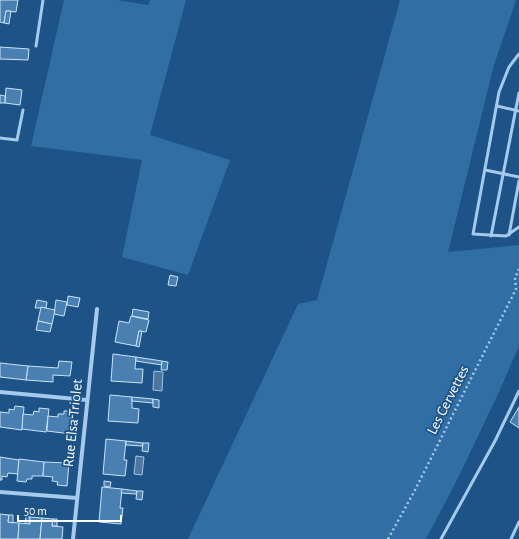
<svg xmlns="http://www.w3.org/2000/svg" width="519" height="539" font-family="'Alegreya Sans',sans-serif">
<rect width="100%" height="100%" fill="#1d5386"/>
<g fill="#306ea4">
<path d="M64,0h53l31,5 2,-5h36l-36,135 80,25 -42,115 -66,-18 20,-97 -111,-14z"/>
<path d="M400,0h116l-22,65 -46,187 71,-7v101l-20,46 -41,86 -32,61h-238l110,-235 19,-4z"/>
</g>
<g fill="#4f759a" stroke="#99c6ed">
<path d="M154,371l9,1 -1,19 -9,-1z"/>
<path d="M136,456l8,1 -2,18 -8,-1z"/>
</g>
<g fill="#4a80b1" stroke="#cae3f8">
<path d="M0,0h18l-2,12 -10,-1 -2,12 -4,-1z"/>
<path d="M6,11h5l-2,13 -5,-1z"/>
<path d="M0,47l29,2 -1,11 -28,-1z"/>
<path d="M6,88l16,2 -2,15 -15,-2z"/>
<path d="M0,95l5,1v7h-5z"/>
<path d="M170,275l8,2 -2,9 -8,-1z"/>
<path d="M68,296l12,2 -2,9 -11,-2z"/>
<path d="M37,300l10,2 -1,6h-11z"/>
<path d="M56,300l11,2 -3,14 -10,-2z"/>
<path d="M41,307l14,3 -3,14 -14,-3z"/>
<path d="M133,309l16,3 -1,7 -16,-3z"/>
<path d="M131,316l18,4 -3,12 -7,-1 -3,15 -21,-4 4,-21 10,2z"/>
<path d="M38,321l14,3 -2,8 -14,-2z"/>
<path d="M139,331h3l-3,16 -3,-1z"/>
<path d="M113,354l23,3 -1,12h8l-1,14 -31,-2z"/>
<path d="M136,357l26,4v4l-26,-4z"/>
<path d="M59,361l13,1 -2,14 -17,-1v7l-27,-2 2,-14 30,2z"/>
<path d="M162,361l6,1 -1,8h-6z"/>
<path d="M0,363l28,3 -2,14 -26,-3z"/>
<path d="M110,395l22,2v11l7,1 -1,14 -30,-2z"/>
<path d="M132,397l21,2v4l-21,-2z"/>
<path d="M153,399l6,1v8l-6,-1z"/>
<path d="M15,406l9,1 -2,23 -22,-3v-15l9,1v-4l5,1z"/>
<path d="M519,407v21l-9,-6z"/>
<path d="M39,408l10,1 -3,23 -24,-3 1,-15 10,1 1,-4 5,1z"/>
<path d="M64,411h9l-2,23 -24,-3 1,-15 10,1v-3h6z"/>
<path d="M106,439l20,2 -2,19h3l-2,16 -22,-2z"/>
<path d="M126,441l17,2 -1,3 -16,-1z"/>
<path d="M143,443h6l-1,9 -6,-1z"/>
<path d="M0,457l19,3 -1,14 -10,-1 -1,4 -5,-1v4h-2z"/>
<path d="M19,459l25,3 -1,14h-11v3h-5l-1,3 -9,-1z"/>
<path d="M44,462l25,1 -2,23 -10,-1 1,-3 -6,-1 1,-4 -10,-1z"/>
<path d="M104,481l7,1 -1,5 -6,-1z"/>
<path d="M102,487l20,2 -2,19h3l-2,16 -22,-2z"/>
<path d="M122,489l15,2 -1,3 -15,-1z"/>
<path d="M137,491h6l-1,9 -6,-1z"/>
<path d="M0,514l9,1 -1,7 11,1 -1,16h-18z"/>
<path d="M9,515h4v8l-5,-1z"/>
<path d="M26,516l4,1v7h-5z"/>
<path d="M30,517l12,1 -2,21h-22l1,-16 11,1z"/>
<path d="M42,518l11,1 -1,7 11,1 -1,12h-22z"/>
<path d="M53,519h4v7h-5z"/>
</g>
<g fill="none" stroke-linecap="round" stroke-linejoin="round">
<path stroke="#a5caeb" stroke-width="2.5" stroke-dasharray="2 3" stroke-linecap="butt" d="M388,539l26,-47 102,-203 -1,-11 4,-9"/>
<g stroke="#a5caeb" stroke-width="3">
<path d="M36,46l7,-46"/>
<path d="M519,54l-10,13 -10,25 -26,142 33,2 13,-9"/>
<path d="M497,106l22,5"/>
<path d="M0,138l17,2 6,-30"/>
<path d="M485,170l34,7"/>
<path d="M509,235l10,-54"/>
<path d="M491,236l28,-143"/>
<path d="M441,539l54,-98 24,-50"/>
<path d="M511,539l8,-17"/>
</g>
<g stroke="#a5caeb" stroke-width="4">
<path d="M0,392l87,8"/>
<path d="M0,492l77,6"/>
<path d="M73,539l24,-230"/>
</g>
</g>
<g text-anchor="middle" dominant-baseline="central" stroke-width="3.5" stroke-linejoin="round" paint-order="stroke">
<g font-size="15" fill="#fff" stroke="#1d5386">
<text transform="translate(448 400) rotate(-63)">Les Cervettes</text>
<text transform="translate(73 423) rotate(-84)">Rue Elsa Triolet</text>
</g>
</g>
<path d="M18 515v6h103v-6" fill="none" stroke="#ffffff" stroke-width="2"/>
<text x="24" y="515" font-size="12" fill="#ffffff" stroke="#1d5386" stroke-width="3" paint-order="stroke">50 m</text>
</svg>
